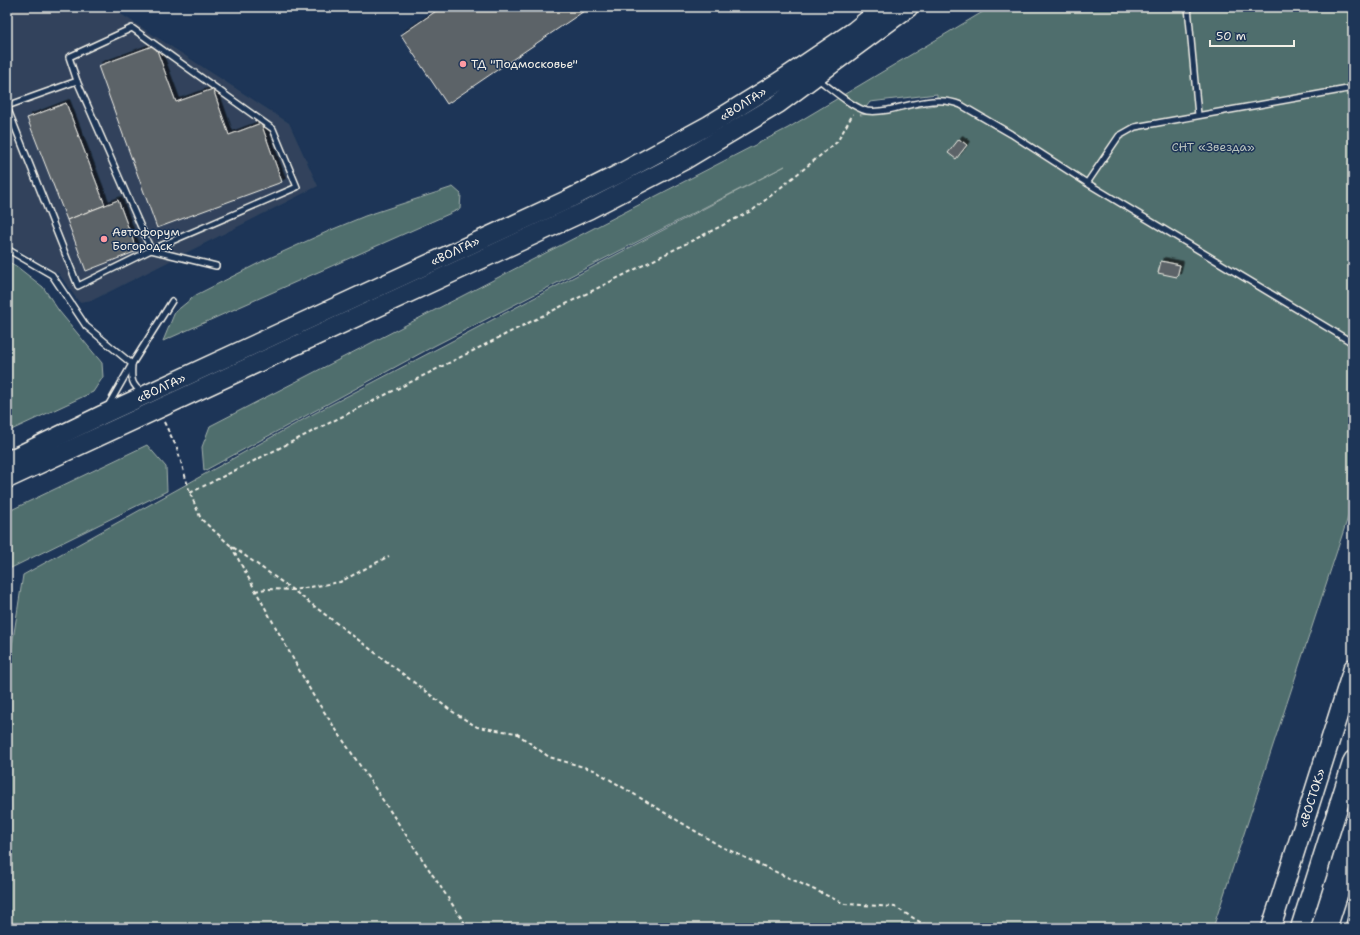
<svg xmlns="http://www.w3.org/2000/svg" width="1360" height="935" font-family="'Shantell Sans',sans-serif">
<defs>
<filter id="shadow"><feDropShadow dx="3.5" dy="-3.5" stdDeviation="0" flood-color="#0009"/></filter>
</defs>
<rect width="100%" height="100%" fill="#1d3557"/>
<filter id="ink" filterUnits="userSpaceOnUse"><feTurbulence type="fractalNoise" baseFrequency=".025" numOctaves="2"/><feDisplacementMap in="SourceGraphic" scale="8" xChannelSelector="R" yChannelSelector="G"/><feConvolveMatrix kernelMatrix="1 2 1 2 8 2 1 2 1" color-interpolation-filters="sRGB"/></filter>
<g filter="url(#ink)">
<path fill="#30435c" d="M7,7h103l179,116 29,63 -225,114 -14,2 -20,-28 -52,-31z"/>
<g fill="#4f6e6d" stroke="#a2b0aa" fill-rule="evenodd">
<path d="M991,7h362v495l-140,426h-1206v-250l16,-103 292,-162 470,-247 -351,180 -230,125 -2,-24 8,-21 578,-298zM937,94v11l-77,10 10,-13z"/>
<path d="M453,187l8,7 -1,15 -297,132 12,-29 21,-17 67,-34 68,-31 34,-14z"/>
<path d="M7,261l9,5 27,21 16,24 43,52 1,14 -10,15 -86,40z"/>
<path d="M147,445l19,22 1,24 -160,79v-58z"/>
</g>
<g fill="#5c6368" stroke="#f4f1e8" filter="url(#shadow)">
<path d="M442,7h148l-143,97 -46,-69z"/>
<path d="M155,45l21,57 37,-13 16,46 32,-12 21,59 -125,46 -59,-162z"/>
<path d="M66,103l39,102 -38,15 -40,-102z"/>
<path d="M959,139l8,6 -11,14 -8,-6z"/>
<path d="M118,200l19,51 -51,20 -19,-51z"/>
<path d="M1161,261l19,4 -3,12 -19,-4z"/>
</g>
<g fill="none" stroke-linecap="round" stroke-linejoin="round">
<g stroke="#f4f1e8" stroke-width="8">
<g id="lane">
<path d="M1188,7l10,108"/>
<path d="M818,79c12,9 35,29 49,32 6,1 15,0 21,-1 24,-5 49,-15 73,-5l50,29 76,49 266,160"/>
<path d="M77,81l-8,-24 63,-29 141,101 24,58 -146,63"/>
<path d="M7,106l70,-25 74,169 -73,36 -71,-179"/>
<path d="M1087,183l32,-47 16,-9 218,-39"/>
<path d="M7,249l45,26 34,51 46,38"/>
<path d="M151,250l65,16"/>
<path d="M132,365c-1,13 -1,21 11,27"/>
<path d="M108,406l24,-42 40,-63"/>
<path d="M1341,928l12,-37"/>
</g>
</g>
<g stroke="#f4f1e8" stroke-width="21">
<g id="highway">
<path d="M7,461l95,-46 465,-215 52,-26 90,-49 71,-44 74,-50 29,-24"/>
<path d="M7,479l583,-270 93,-48 95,-57 131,-97"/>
<path d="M1271,928l82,-260"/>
<path d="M1300,928l53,-168"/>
</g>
</g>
<g stroke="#f4f1e8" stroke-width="2" stroke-dasharray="4 3" stroke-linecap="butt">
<path d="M164,422l13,26 13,45 11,26 29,26 63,45 157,120 27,17 39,6 33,24 45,13 126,76 125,58 50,3 35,21"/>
<path d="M190,493l563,-283 84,-68 16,-28"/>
<path d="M231,546l82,149 155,233"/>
<path d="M255,591l11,-2 27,1 47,-8 49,-26"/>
</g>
<use href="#lane" stroke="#1d3557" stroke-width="5"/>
<use href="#highway" stroke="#1d3557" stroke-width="18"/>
</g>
</g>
<g fill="#ff9aa2" stroke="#1d3557" stroke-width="1.5">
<circle cx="463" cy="64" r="4"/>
<circle cx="104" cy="239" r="4"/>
</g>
<g text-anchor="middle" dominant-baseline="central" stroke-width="3" stroke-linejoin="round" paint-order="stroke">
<g font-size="12" fill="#f4f1e8" stroke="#1d3557" text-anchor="start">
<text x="471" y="64">ТД "Подмосковье"</text>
<text x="112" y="232">Автофорум<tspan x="112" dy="14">Богородск</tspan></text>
</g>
<g font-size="12" fill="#f4f1e8" stroke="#1d3557">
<text transform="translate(743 104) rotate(-32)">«ВОЛГА»</text>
<text transform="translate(455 251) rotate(-25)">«ВОЛГА»</text>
<text transform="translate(161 388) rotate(-25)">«ВОЛГА»</text>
<text transform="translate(1312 798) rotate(-72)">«ВОСТОК»</text>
</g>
<g font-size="12" fill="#bac3bd" stroke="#1d3557">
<text x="1213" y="147">СНТ «Звезда»</text>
</g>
</g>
<rect width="1360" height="935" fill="none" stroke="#1d3557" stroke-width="24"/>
<rect x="12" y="12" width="1336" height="911" fill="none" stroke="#f4f1e8" stroke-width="1.5" filter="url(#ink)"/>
<path d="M1210 40v6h84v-6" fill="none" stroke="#f4f1e8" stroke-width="2"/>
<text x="1216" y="40" font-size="12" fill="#f4f1e8" stroke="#1d3557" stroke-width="3" paint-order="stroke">50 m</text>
</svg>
